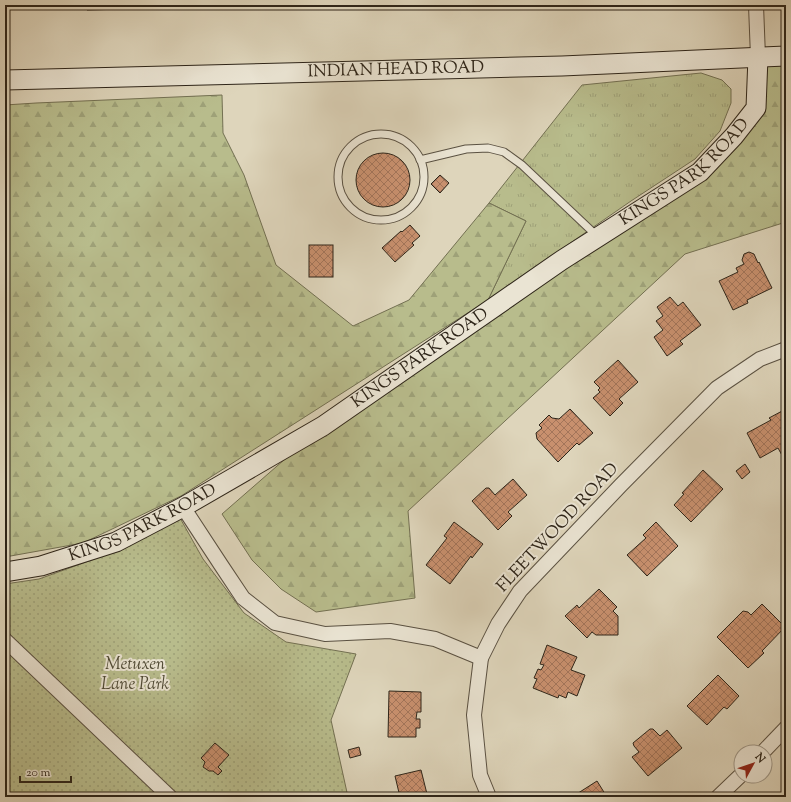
<svg xmlns="http://www.w3.org/2000/svg" width="791" height="802" font-family="'Sorts Mill Goudy',serif">
<defs>
<pattern id="grass-tufts" width="24" height="20" patternUnits="userSpaceOnUse"><rect width="24" height="20" fill="#b8bc8c"/><path d="M3 7l-1-3M5 7V3M7 7l1-3M15 17l-1-3M17 17v-4M19 17l1-3" fill="none" stroke="#9ea178"/></pattern>
<pattern id="forest-firs" width="22" height="20" patternUnits="userSpaceOnUse"><rect width="22" height="20" fill="#b8bc8c"/><path d="M5 1l3.5 6h-7zM16 11l3.5 6h-7z" fill="#9ea178"/></pattern>
<pattern id="park-dots" width="8" height="8" patternUnits="userSpaceOnUse"><rect width="8" height="8" fill="#b8bc8c"/><path d="M2 2h.1M6 6h.1" fill="none" stroke="#9ea178" stroke-width="1.8" stroke-linecap="round"/></pattern>
<pattern id="building-cross-hatch" width="8" height="8" patternUnits="userSpaceOnUse"><rect width="8" height="8" fill="#c8906e"/><path d="M0 0l8 8M0 8l8-8" fill="none" stroke="#a3755a"/></pattern>
</defs>
<rect width="100%" height="100%" fill="#ded5bb"/>
<filter id="stains"><feTurbulence type="fractalNoise" baseFrequency=".005" numOctaves="4"/><feColorMatrix values="0 0 0 0 .2 0 0 0 0 .09 0 0 0 0 .02 0 0 0 .5 -.17"/></filter>
<radialGradient id="worn" r=".72"><stop offset=".6" stop-color="#630" stop-opacity="0"/><stop offset="1" stop-color="#630" stop-opacity=".3"/></radialGradient>
<path fill="url(#grass-tufts)" stroke="#737052" d="M701,73l21,7 9,9v14l-11,28 -25,28 -64,42 -143,99 38,-79 -37,-18 93,-118z"/>
<g fill="url(#forest-firs)" stroke="#737052">
<path d="M786,56v166l-101,32 -277,257 7,87 -99,14 -35,-23 -29,-29 -30,-46 101,-88 377,-254 56,-64 2,-51z"/>
<path d="M222,95l1,38 21,42 32,90 77,61 56,-26 80,-97 37,18 -38,79 -307,196 -98,47 -78,14v-452l31,-2z"/>
</g>
<path fill="url(#park-dots)" stroke="#737052" d="M180,518l23,41 41,54 42,29 70,12 -25,66 17,77h-343v-213l34,-5 72,-26z"/>
<g fill="url(#building-cross-hatch)" stroke="#2e2519">
<path d="M87,5h38v4l-38,1z"/>
<circle cx="383" cy="180" r="27"/>
<path d="M440,175l9,8 -9,10 -9,-9z"/>
<path d="M410,225l10,11 -8,7 2,2 -19,17 -13,-14 19,-17 1,1z"/>
<rect x="309" y="245" width="24" height="32"/>
<path d="M749,252l5,2 4,9 1,-1 13,26 -25,12 1,3 -15,7 -14,-29 19,-9 -2,-4 8,-4 -2,-4 2,-6z"/>
<path d="M670,297l8,9 5,-4 18,23 -21,16 3,3 -16,12 -13,-19 9,-7 -7,-9 7,-5 -6,-9z"/>
<path d="M618,360l20,22 -19,17 4,4 -13,13 -17,-18 7,-6 -2,-2 2,-2 -6,-6z"/>
<path d="M570,409l23,24 -14,12 -2,-2 -19,19 -21,-23 -1,-6 6,-5 -3,-3 10,-10 3,3 7,1z"/>
<path d="M784,410l2,3v45l-2,1 -6,-11 -18,10 -13,-25 24,-13 -2,-2z"/>
<path d="M745,464l5,8 -8,7 -6,-8z"/>
<path d="M703,470l20,19 -32,33 -17,-17 10,-11 -2,-1z"/>
<path d="M513,479l14,16 -19,17 4,4 -14,14 -26,-29 14,-13h3l6,7z"/>
<path d="M454,522l29,22 -11,14 -1,-2 -21,28 -24,-19 21,-27 -3,-2z"/>
<path d="M656,522l22,24 -31,30 -20,-21 19,-17 -3,-3z"/>
<path d="M599,589l18,18 -4,4 5,5v19h-22l-4,-3 -5,6 -22,-22 12,-11 2,3z"/>
<path d="M762,604l23,23 -23,24 2,2 -16,15 -31,-31 26,-26 5,1 3,3z"/>
<path d="M547,645l30,12 -6,13 14,5 -8,21 -9,-4 -2,6 -7,-3 -1,3 -25,-10 4,-9 -3,-1 4,-9 3,1 3,-5 -4,-1z"/>
<path d="M718,675l21,21 -12,13 -3,-2 -17,18 -20,-19z"/>
<path d="M389,691l32,1v20h-4l-1,7h4v9h-4v9h-28z"/>
<path d="M650,729h3l7,7 7,-6 15,18 -34,28 -16,-19 7,-5 -5,-6 -1,-3z"/>
<path d="M215,743l14,12 -11,12 4,4 -4,4 -5,-4h-4l-6,-4 2,-5 -4,-4z"/>
<path d="M359,747l2,8 -11,3 -2,-8z"/>
<path d="M421,770l6,24 4,-1 1,4h-32l-5,-21z"/>
<path d="M597,781l10,16h-35z"/>
</g>
<g fill="none" stroke-linecap="round" stroke-linejoin="round">
<g stroke="#5a5142" stroke-width="9">
<g id="lane">
<circle cx="381" cy="177" r="43"/>
<path d="M420,160l46,-11 22,-1 16,4 18,13 76,72"/>
</g>
</g>
<g stroke="#5a5142" stroke-width="16">
<g id="street">
<path d="M756,5l2,52"/>
<path d="M183,507l38,58 22,33 32,25 50,11 65,-3 45,8 46,19"/>
<path d="M5,640l165,157"/>
<path d="M763,752l23,-24"/>
<path d="M489,797l-9,-22 -6,-60 7,-57 17,-34 22,-33 101,-106 96,-97 43,-29 26,-10"/>
<path d="M718,797l23,-22"/>
</g>
</g>
<g stroke="#2e2519" stroke-width="21">
<g id="secondary">
<path id="s1" d="M5,80l557,-14 224,-10"/>
<path id="s2" d="M5,572l36,-6 75,-24 67,-35 140,-81 239,-166 138,-88 34,-36 22,-28 2,-51"/>
</g>
</g>
<use href="#lane" stroke="#eae4d3" stroke-width="7"/>
<use href="#street" stroke="#eae4d3" stroke-width="14"/>
<use href="#secondary" stroke="#eae4d3" stroke-width="19"/>
</g>
<g text-anchor="middle" dominant-baseline="central" stroke-width="4" stroke-linejoin="round" paint-order="stroke">
<g font-size="17" fill="#2e2519" stroke="#eae4d3">
<text stroke="none"><textPath href="#s1" startOffset="391">INDIAN HEAD ROAD</textPath></text>
<text stroke="none"><textPath href="#s2" startOffset="795">KINGS PARK ROAD</textPath></text>
<text stroke="none"><textPath href="#s2" startOffset="471">KINGS PARK ROAD</textPath></text>
<text stroke="none"><textPath href="#s2" startOffset="147">KINGS PARK ROAD</textPath></text>
<text transform="translate(558 528) rotate(-47)">FLEETWOOD ROAD</text>
</g>
<g font-size="17" font-style="italic" fill="#504b36" stroke="#eae4d3">
<text x="135" y="665">Metuxen<tspan x="135" dy="20">Lane Park</tspan></text>
</g>
</g>
<rect width="791" height="802" fill="none" stroke="#ded5bb" stroke-width="20"/>
<rect x="6" y="6" width="779" height="790" fill="none" stroke="#2e2519" stroke-width="2"/>
<rect x="10" y="10" width="771" height="782" fill="none" stroke="#2e2519"/>
<g transform="translate(753 764) rotate(50)"><circle r="19" fill="#eae4d3" stroke="#9f9889"/>
<path d="M0-3L7 15L0 10L-7 15Z" fill="#8f2418"/>
<text y="-6" font-size="11" font-weight="bold" text-anchor="middle" fill="#2e2519">N</text>
</g>
<path d="M20 776v6h51v-6" fill="none" stroke="#2e2519" stroke-width="2"/>
<text x="26" y="776" font-size="12" fill="#2e2519" stroke="#eae4d3" stroke-width="3" paint-order="stroke">20 m</text>
<rect width="100%" height="100%" filter="url(#stains)"/>
<rect width="100%" height="100%" fill="url(#worn)"/>
</svg>
